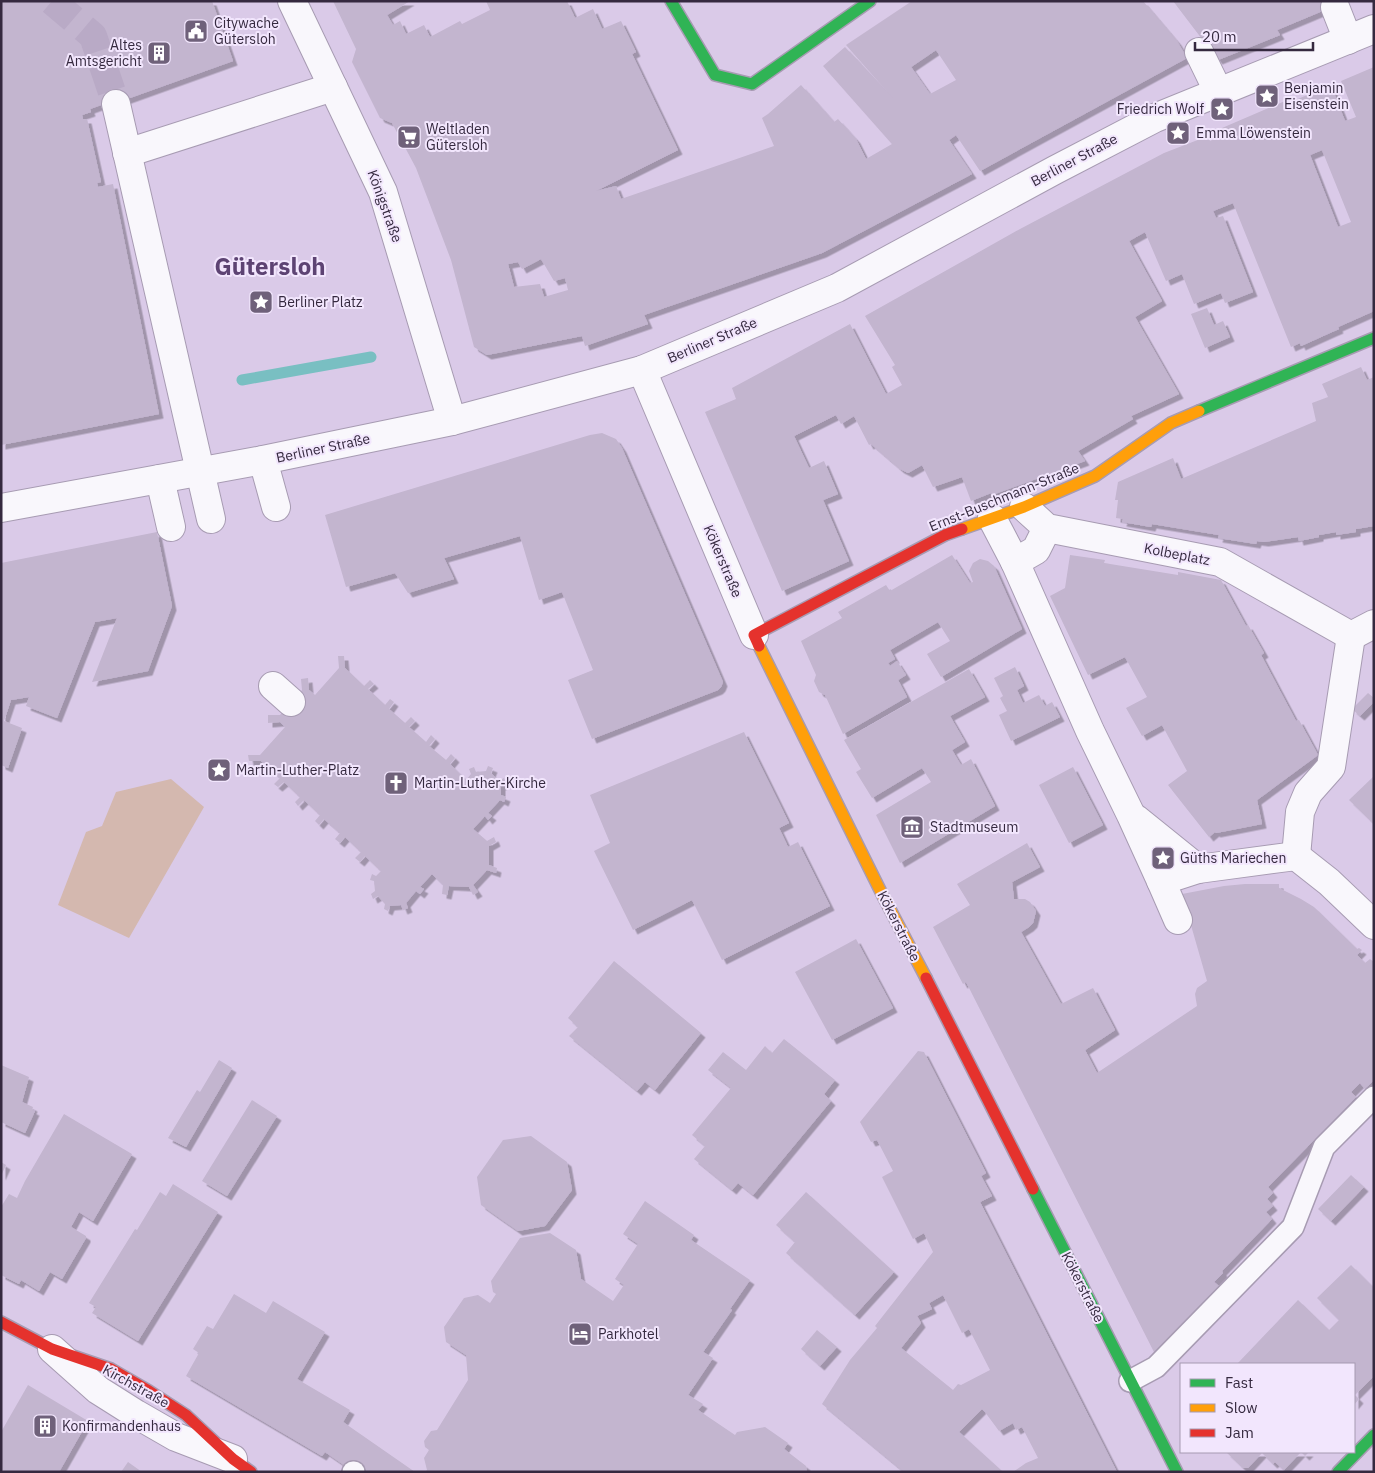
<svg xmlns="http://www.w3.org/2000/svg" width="1375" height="1473" font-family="'IBM Plex Sans',sans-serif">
<defs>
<filter id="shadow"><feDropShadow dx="4.5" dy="4.5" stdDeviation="0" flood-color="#0004"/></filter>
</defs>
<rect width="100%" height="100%" fill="#dacae8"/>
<path fill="#d4b8af" d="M171,779l33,28 -75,131 -71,-33 28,-73 16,-6 14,-34z"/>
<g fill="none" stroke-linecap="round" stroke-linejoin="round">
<path stroke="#79bfc2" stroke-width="11" d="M242,380l129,-23"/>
</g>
<g fill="#c3b5cf" fill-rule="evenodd" filter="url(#shadow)">
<path d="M1,1h211l21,60 -131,47 -1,-3 -11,4 1,3 -9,3 1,4h4l14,63 -4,1 1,4 15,-3 46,230 -158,31z"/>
<path d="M333,1h77l-23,14 6,10 7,-4 6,13 18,-9 6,12 30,-16 2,3 28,-14 -4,-9h81l8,17 18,-9 9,20 19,-8 15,31 -4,2 46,96 -82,41 20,-5 5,13 153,-53 -12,-28 6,-4 33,-29 33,37 4,-3 18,20 10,20 26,-15 -69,-78 22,-19 48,51 -47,-53 66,-44h231l34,40 10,17 -207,113 -24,-36 -7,5 23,34 -150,79 -178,62 4,9 -63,22 -3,-10 -95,19 -13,-8 -23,-87 -35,-92 -24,-45 -12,-5 -28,-56 4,-13zM936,50l20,30 -26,14 -19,-27zM541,259l13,22 11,-3 3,12 -24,7 -4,-13 -26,3 -6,-23 10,-2 4,7z"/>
<path d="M1173,1h156l3,6 -55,23 3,5 -62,25z"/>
<path d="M1374,67v244l-36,16 1,2 -7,3 -31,14 -1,-3 -9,4 -58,-144 -20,8 3,7 7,-2 30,76 -28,11 -4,-10 -27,11 -12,-30 -16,7 -21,-49 -16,9 33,60 -27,16 44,77 -48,22 2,3 -55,32 7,10 -93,34 -1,-2 -20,8 -9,-24 -29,10 -11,-22 -14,8 -8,-4 -29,-25 -2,1 -15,-29 -13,8 -5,-9 -42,21 15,32 15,-7 14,33 -15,6 26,61 -67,30 -77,-179 31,-13 -4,-11 118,-64 36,70 16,-9 -10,-18 3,-2 -30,-49 155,-87 144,-76 44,-17 2,5 13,-5 -2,-5 2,-1 -1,-2 63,-27 1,3 45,-19 14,36 11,-4 -15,-36zM1322,150l29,72 -13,5 -28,-72z"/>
<path d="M1207,308l7,17 9,-4 7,16 -25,11 -14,-34z"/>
<path d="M1361,367l6,13 7,-3v149l-18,3v3l-20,3v-3l-17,3v2l-20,4 -1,-4 -34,5 -7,-1 -1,3 -38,-6 1,-3 -67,-11 -1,3 -29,-5 1,-3 -7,-1 2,-18h-3l3,-18 55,-24 8,21 135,-58 -4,-18 16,-6 -6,-13z"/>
<path d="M602,433l14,6 6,9 101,234 -2,5 -3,3 -126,49 -24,-59 25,-10 -31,-78 -23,8 -19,-64 -76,22 10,21 -46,14 -13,-20 -49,14 -21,-72 265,-80z"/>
<path d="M157,532l15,74 -24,65 -56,11 25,-64 -22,4 -38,96 -31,-12 3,-9 -18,3 -7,21 18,7 -14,40 -7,-3v-202z"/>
<path d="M952,555l18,28 3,-1 -4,-11 4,-8 7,-4 8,2 6,5 28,63 -81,48 -14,-23 23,-13 -12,-19 -48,28 5,9 -7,4 2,3 7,-5 9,14 -8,5 9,17 -64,37 -18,-39 -6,-3 -5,-11 2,-6 -15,-34 41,-23 -4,-6 48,-27 4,6z"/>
<path d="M1070,555l35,5 -1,3 74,12v-3l43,8 25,46 2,-1 16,28 -3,2 35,66 3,-1 19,35 -61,45 5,24 -46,9 -1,-1 -6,5 -41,-52 19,-14 -25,-46 -20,11 -16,-28 21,-11 -22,-40 -37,18 -38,-79 15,-8z"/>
<path d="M338,656h6l1,12 19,18 6,-6 4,4 -6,5 17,16 5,-6 4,3 -5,7 16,14 6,-6 4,4 -6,6 17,15 5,-7 4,4 -6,7 17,14 5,-6 4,4 -5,6 16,16 5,-6 -2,-5 5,-2 2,5 10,-1 2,-5 5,2 -2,5 8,8 5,-3 2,5 -5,3v9l5,2 -2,5 -4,-2 -12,13 4,3 -4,4 -3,-4 -12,13 14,12 7,-4 2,5 -7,4v19l8,3 -1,5 -9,-3 -14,15 5,7 -5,3 -4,-8 -20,-1 -2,9 -5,-1 1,-9 -11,-11 -12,13 4,2 -4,5 -4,-3 -10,12 2,5 -5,2 -2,-5 -11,1 -2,5 -4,-2 1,-5 -7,-8 -5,3 -2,-5 4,-3 -1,-10 -4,-1 2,-6 4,2 5,-5 -16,-15 -5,6 -5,-4 6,-6 -16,-15 -5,6 -5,-4 5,-6 -16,-14 -5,6 -4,-4 5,-6 -16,-15 -6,6 -3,-4 5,-5 -16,-15 -6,5 -4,-3 6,-6 -19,-17h-12l-1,-6h12l25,-28 -5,-5 -12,1v-8h12l22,-25 -1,-11 7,-1 1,12 6,5 24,-27z"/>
<path d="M1015,667l9,19 -7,4 6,13 16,-8 6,11 7,-4 8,15 -49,24 -12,-26 8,-4 -7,-13 3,-2 -9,-18z"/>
<path d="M969,669l16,28 -35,19 15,26 -13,8 9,15 10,-6 24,47 -95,57 -24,-48 55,-33 -9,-14 -50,30 -16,-26 5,-3 -17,-29z"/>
<path d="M1368,693l6,5v4l-14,14 -8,-7z"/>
<path d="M744,732l45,91 -10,5 9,19 10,-5 32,64 -108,54 -30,-60 -59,30 -39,-79 16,-8 -20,-48z"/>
<path d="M1073,767l30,58 -34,18 -30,-58z"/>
<path d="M1374,776v48l-25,-24z"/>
<path d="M1027,843l13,24 -28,15 2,17h11l5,3 6,9 -3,12 -4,4 -8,5 40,72 32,-16 22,42 -30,20 12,23 100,-67 -2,-12 2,-6 10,-7 -25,-87 42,-8 21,-2h34v4l22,11 13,8 43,42 2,-1 3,2 -5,5 8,8 5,-4 4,3v118l-9,9 -5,-6 -9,9 5,5 -88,90 5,6 -6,6 6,7 -7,6 6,7 -50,52 1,2 -9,9 6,5 -65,67 -189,-372 -3,2 -30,-57 37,-22 -13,-21z"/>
<path d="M856,939l37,69 -61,32 -37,-68z"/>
<path d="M614,961l87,72 -46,57 -10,-8 -8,9 -68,-55 9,-9 -10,-9z"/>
<path d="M784,1039l51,41 -11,14 7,7 -78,94 -15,-12 -6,7 -38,-31 11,-13 -13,-11 39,-47 -23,-18 15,-18 23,18 19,-24 7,7z"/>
<path d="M918,1051l6,1 1,2 61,119 -5,3 11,20 -12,6 137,270h-104l13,-9 12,-5 -16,-31 -6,3 -3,-7 -14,8 -14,-19 -3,-3 -23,23 44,40h-99l-82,-68 28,-44 27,-32 -2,-2 58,-74 -9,-19 -11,6 -31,-62 11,-6 -16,-31 -6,2 -11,-20zM943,1295l19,38 7,-4 21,41 -29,15 -3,-1 -5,6 -52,-42 20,-25 -4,-7 15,-7 -3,-6z"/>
<path d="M219,1060l13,8 -46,79 -18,-9 29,-48 3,2z"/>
<path d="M1,1065l28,12 -7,25 11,5 -1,3 3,1 -10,22 -24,-11z"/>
<path d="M252,1100l25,16 -50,80 -25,-15z"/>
<path d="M64,1114l68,40 -39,67 -14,-9 -8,15 15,9v2l-24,41 -12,-7 -11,19 -18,-11 -2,4 -18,-9v-68l8,-13 8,4 8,-17z"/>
<path d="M531,1136l36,26 5,28 -27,36 -27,5 -37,-26 -4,-28 26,-37z"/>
<path d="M1,1162l5,3 -5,11z"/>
<path d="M1351,1175l13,12 -33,34 -13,-12z"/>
<path d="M173,1184l45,28 -80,129 -46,-28 4,-6 -7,-4 46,-74 2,1 23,-38 6,4z"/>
<path d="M806,1192l88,80 -39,43 -69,-62 9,-11 -19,-17z"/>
<path d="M645,1201l49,34 -3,5 59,40 -20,29 2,1 -29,42 10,6 -25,37 15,9 -5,6 37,25 2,-3 28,-5 23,16 -4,6 22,17 1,6h-382l2,-2 -3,-12 5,-8 -4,-3 -1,-6 7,-10 6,-1 31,-50 -2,-25 -20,-13 -2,-15 20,-29 14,-3 12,8 6,-9 -3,-2 -2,-11 29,-43 30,-5 26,17 5,29 32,22 11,-16 -9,-6 23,-35 -15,-10z"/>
<path d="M1351,1265l23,23v88l-19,19 4,4 -5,6v-41h-117l61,-64 31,30 10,-10 -22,-22z"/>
<path d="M234,1294l32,19 7,-12 52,31 -28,47 53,31 -7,12 72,50h-61l-29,-20 -3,4 -136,-80 13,-23 -6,-4 14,-23 6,3z"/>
<path d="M817,1330l20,17 -17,19 -19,-17z"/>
<path d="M28,1385l60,36 -29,51h-54l-4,-3v-37z"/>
<path d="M1226,1452h83l-4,4 -4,-4 -17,18 -9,-8 -2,2 -11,-11 -14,15h-5z"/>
<path d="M128,1462l14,10h-21z"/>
</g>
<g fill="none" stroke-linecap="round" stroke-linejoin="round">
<path stroke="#b9aac6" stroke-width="28" stroke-dasharray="28 14" stroke-linecap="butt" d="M52,1l41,35 23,68"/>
<g stroke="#a79bb2" stroke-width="24">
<g id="lane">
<path d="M1130,1381l26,-14 137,-140 31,-80 50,-50"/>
<path d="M353,1472h1"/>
</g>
</g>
<g stroke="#a79bb2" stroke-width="30">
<g id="street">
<path d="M292,1l91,191 69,229"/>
<path d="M1335,7l13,33"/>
<path d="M1199,52l20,41"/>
<path d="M116,104l95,415"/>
<path d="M127,153l206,-66"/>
<path d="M642,370l112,265"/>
<path d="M263,460l13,47"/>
<path d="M160,479l11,48"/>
<path d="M1024,507l23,21 173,34 131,74"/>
<path d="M1,508l262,-48 189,-39 190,-51 195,-82 218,-118 100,-52 219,-89"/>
<path d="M992,518l23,44 75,169 41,84 30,66 37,-12 98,-13 4,-44 8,-19 23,-26 20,-131"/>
<path d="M1015,562l21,-12 11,-22"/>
<path d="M1351,636l23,-12"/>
<path d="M273,686l18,16"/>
<path d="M1136,819l62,50"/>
<path d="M1296,856l33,26 45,43"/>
<path d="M1161,881l17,39"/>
<path d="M52,1349l46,41 38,24 40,23 57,22"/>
</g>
</g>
<g stroke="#a79bb2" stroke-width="14">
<g id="fast">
<path d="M671,1l44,74 37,9 118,-83"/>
<path d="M1199,411l175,-73"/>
<path d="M1033,1189l144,283"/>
<path d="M1338,1472l36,-37"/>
</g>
</g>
<g stroke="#a79bb2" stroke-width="14">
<g id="slow">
<path d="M962,529l62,-22 71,-31 76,-53 28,-12"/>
<path d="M759,646l123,248 44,84"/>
</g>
</g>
<g stroke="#a79bb2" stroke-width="14">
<g id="jam">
<path d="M759,646l-5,-11 191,-100 17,-6"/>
<path d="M926,978l107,211"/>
<path d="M1,1322l51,27 59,20 38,22 37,24 47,44 18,13"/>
</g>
</g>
<use href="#lane" stroke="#f9f7fc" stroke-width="21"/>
<use href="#street" stroke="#f9f7fc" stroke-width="28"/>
<use href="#fast" stroke="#30b455" stroke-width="11"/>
<use href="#slow" stroke="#ff9f0a" stroke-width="11"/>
<use href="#jam" stroke="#e5322d" stroke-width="11"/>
</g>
<defs>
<g id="civic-square" transform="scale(1.25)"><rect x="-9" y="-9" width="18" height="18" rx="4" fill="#6f617a" stroke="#f2e6fd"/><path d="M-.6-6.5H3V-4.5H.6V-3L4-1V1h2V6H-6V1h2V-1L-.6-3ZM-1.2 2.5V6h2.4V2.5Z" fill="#fff"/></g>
<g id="building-square" transform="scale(1.25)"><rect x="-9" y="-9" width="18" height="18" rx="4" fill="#6f617a" stroke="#f2e6fd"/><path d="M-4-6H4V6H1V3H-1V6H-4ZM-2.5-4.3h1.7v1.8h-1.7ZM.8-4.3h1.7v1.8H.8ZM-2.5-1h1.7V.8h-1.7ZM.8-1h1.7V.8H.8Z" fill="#fff"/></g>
<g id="sight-square" transform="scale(1.25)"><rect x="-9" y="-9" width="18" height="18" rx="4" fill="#6f617a" stroke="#f2e6fd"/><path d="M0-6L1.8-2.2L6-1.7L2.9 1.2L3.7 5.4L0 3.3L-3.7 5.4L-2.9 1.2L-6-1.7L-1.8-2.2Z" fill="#fff"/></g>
<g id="supermarket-square" transform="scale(1.25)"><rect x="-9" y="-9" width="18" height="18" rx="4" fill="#6f617a" stroke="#f2e6fd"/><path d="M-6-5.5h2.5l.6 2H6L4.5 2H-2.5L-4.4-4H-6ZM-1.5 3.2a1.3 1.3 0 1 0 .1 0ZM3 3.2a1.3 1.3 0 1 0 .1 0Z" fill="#fff"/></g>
<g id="church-square" transform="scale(1.25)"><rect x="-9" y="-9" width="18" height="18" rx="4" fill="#6f617a" stroke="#f2e6fd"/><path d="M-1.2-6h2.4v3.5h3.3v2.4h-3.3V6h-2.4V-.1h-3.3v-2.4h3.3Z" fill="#fff"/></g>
<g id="museum-square" transform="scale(1.25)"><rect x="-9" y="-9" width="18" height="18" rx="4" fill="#6f617a" stroke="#f2e6fd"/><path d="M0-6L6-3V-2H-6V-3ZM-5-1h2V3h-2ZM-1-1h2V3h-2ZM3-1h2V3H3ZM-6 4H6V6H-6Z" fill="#fff"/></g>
<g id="hotel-square" transform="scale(1.25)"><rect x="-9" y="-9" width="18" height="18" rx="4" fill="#6f617a" stroke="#f2e6fd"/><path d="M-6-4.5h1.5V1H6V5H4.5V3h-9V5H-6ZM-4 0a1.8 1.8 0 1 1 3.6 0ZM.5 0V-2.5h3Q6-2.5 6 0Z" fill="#fff"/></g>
</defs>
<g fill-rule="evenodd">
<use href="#civic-square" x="196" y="31"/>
<use href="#building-square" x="159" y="53"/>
<use href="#sight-square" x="1267" y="96"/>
<use href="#sight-square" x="1222" y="109"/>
<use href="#sight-square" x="1178" y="133"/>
<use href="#supermarket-square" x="409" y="137"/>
<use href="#sight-square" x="261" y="302"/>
<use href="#sight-square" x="219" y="770"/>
<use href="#church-square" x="396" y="783"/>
<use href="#museum-square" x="912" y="827"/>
<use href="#sight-square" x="1163" y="858"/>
<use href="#hotel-square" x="580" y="1334"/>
<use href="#building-square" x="45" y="1426"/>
</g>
<g text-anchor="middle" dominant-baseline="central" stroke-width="4" stroke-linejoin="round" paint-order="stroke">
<g font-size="14" fill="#35293f" stroke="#f2e6fd" text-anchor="start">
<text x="214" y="23">Citywache<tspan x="214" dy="16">Gütersloh</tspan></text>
<text x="142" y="45" text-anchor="end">Altes<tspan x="142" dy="16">Amtsgericht</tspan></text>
<text x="1284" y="88">Benjamin<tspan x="1284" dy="16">Eisenstein</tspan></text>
<text x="1204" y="109" text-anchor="end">Friedrich Wolf</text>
<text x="426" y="129">Weltladen<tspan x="426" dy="16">Gütersloh</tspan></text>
<text x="1196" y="133">Emma Löwenstein</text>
<text x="278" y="302">Berliner Platz</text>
<text x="236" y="770">Martin-Luther-Platz</text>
<text x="414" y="783">Martin-Luther-Kirche</text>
<text x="930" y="827">Stadtmuseum</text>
<text x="1180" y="858">Güths Mariechen</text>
<text x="598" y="1334">Parkhotel</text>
<text x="62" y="1426">Konfirmandenhaus</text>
</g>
<g font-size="14" fill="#35293f" stroke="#f2e6fd">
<text transform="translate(1074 160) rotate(-28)">Berliner Straße</text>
<text transform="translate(385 206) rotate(70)">Königstraße</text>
<text transform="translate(712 340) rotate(-23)">Berliner Straße</text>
<text transform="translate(323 448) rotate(-12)">Berliner Straße</text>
<text transform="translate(1004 497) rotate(-22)">Ernst-Buschmann-Straße</text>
<text transform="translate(1177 554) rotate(11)">Kolbeplatz</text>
<text transform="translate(723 561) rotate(67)">Kökerstraße</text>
<text transform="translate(899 926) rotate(63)">Kökerstraße</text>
<text transform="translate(1083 1287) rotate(63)">Kökerstraße</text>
<text transform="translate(136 1386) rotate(29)">Kirchstraße</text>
</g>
<g font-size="24" font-weight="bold" fill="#5d4373" stroke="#f2e6fd">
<text x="270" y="266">Gütersloh</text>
</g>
</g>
<rect width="1375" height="1473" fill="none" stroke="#35293f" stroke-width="5"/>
<rect x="1180" y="1363" width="175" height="90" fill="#f2e6fd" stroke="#a69ab1"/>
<rect x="1190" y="1379" width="25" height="8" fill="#30b455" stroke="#a69ab1"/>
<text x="1225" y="1388" font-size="15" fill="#35293f">Fast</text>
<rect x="1190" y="1404" width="25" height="8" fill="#ff9f0a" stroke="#a69ab1"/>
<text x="1225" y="1413" font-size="15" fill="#35293f">Slow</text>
<rect x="1190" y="1429" width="25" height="8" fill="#e5322d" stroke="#a69ab1"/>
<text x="1225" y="1438" font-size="15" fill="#35293f">Jam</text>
<path d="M1195 42v8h118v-8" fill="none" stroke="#35293f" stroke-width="2.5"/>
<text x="1202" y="42" font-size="15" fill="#35293f" stroke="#f2e6fd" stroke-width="4" paint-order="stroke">20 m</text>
</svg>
